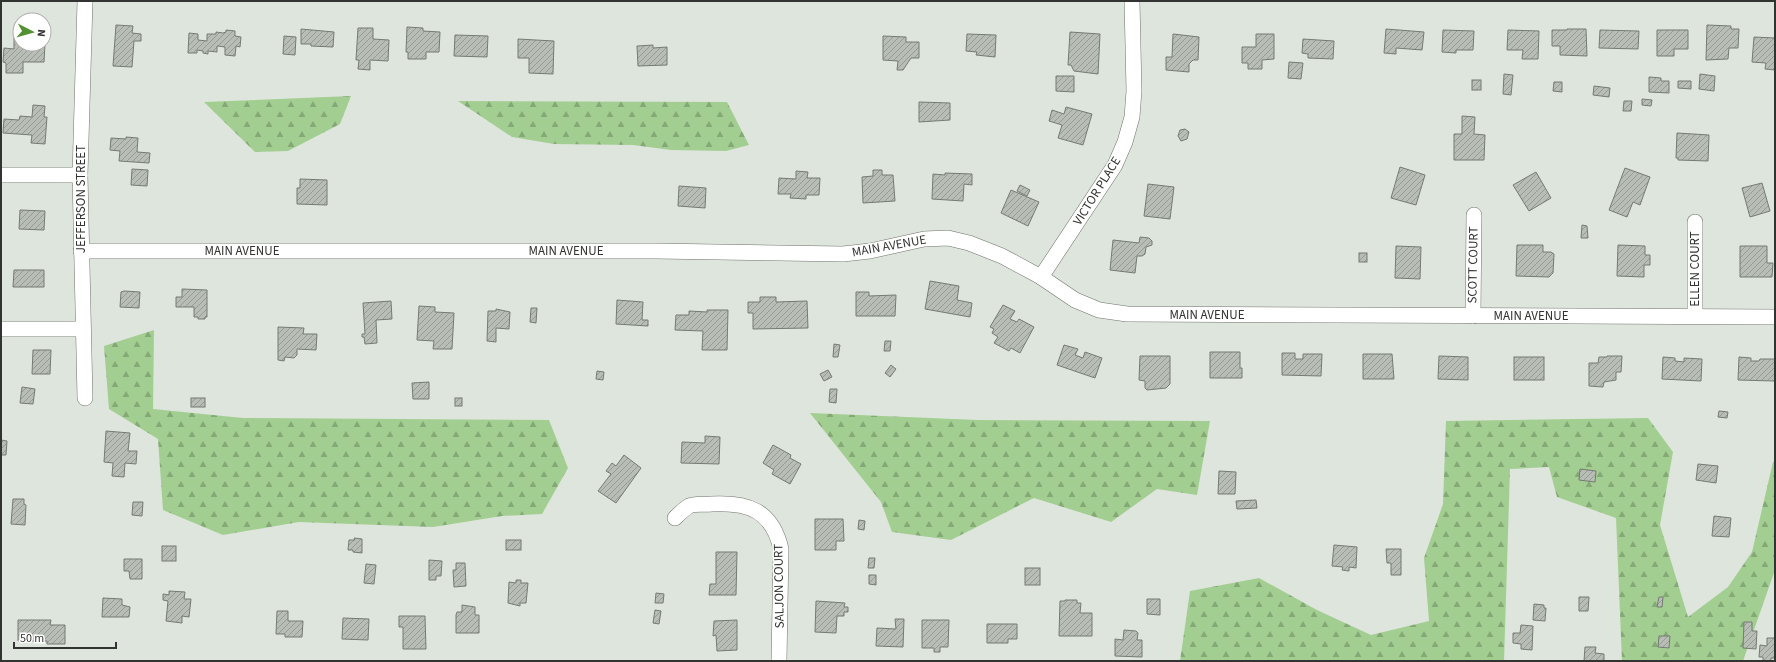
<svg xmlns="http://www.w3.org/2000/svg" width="1776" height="662" font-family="'Source Sans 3',sans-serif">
<defs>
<pattern id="forest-firs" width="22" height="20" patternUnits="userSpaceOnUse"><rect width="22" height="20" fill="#a3ce91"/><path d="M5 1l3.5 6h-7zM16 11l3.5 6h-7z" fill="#85a877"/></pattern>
<pattern id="building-hatch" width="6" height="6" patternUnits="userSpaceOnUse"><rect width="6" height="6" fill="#b8beb5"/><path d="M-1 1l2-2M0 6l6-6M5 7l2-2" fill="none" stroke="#969b94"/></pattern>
</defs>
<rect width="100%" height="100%" fill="#dee5dc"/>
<g fill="url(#forest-firs)">
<path d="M351,96l-11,28 -52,27 -33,1 -51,-50z"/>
<path d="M458,101l269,1 22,43 -23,6 -55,-1 -38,-5 -79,-1 -42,-7z"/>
<path d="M154,330l-1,79 90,9 306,2 19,48 -26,46 -40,2 -69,11 -134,-5 -76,13 -60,-25 -5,-71 -49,-30 -5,-63z"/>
<path d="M810,413l168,7 232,1 -13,74 -40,-6 -46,33 -77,-24 -83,42 -59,-8 -11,-30z"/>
<path d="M1648,418l25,34 -13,73 28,92 40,-30 24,-35 21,-90 2,-1v109l-32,91h-121l-6,-143 -59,-21 -8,-30 -39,2 -6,192h-324l10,-70 69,-13 58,32 54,25 58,-14 -5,-63 19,-54 3,-83z"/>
</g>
<g fill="url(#building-hatch)" stroke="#747b72">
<path d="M116,25l17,1 -1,7 9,1v7h-7l-2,26 -19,-1z"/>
<path d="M1707,25l24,1v3h8l-1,19h-9l-1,11 -22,1z"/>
<path d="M407,27l16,1v3l17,1 -1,20h-13v7h-18v-7h-2z"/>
<path d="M358,28h15v11l16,1 -1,21 -18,-1v10l-12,-1 1,-9h-3z"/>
<path d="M301,29l33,3 -1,15 -22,-1v-2h-10z"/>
<path d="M1386,29l38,3 -2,18 -26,-2v6l-12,-1z"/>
<path d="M1567,29h19l1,27 -27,-1v-9h-8v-16h15z"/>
<path d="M226,30l9,1v5l6,1 -1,10 -4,-1 -1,10 -10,-1v-8l-8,-1v6l-9,-1v3l-5,-1v-2l-6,-1v3h-9l1,-20 9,1v6l9,1v-7h9v-2l7,1 3,-1z"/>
<path d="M1443,30l31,1 -1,19h-17v3l-14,-1z"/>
<path d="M1508,30l31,1 -1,28h-16l1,-9h-16z"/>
<path d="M1600,30l39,1 -1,18 -39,-1z"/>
<path d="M1657,30h31v19h-14v7h-17z"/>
<path d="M1070,32l30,2 -2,40 -24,-3 -3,-6h-3z"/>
<path d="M967,34l29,1 -1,22 -19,-2 1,-3 -11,-1z"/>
<path d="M1173,34l26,3 -1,23h-5l-4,4v8l-23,-2v-13h6z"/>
<path d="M1256,34h18v25l-12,1v9h-14v-6h-6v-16h14z"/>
<path d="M455,35l33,1 -1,21 -33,-1z"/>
<path d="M284,36l12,1 -1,18 -12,-1z"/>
<path d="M883,36l23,1v5h13v16h-8l-8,12h-6l1,-9 -15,-1z"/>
<path d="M1754,37l21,1v32l-10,-1 1,-6 -14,-1z"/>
<path d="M14,38h6v6h25l-1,18h-21v11h-17v-10l-3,-1 1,-14 10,1z"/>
<path d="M518,39l36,2 -1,33 -24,-1v-15h-11z"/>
<path d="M1303,39l31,2 -1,18 -25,-1v-4l-6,-1z"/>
<path d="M653,45v3l14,-1v18l-29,1 -1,-20z"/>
<path d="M1289,62l14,1 -2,16 -13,-1z"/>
<path d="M1504,74l9,1 -2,20 -8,-1z"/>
<path d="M1700,74l15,2 -1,15 -15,-2z"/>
<path d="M1056,76h18v16l-18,-1z"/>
<path d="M1649,77l12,1v3h8v12l-20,-1z"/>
<rect x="1472" y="80" width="9" height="10"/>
<path d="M1678,81h13v8l-13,-1z"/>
<path d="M1554,82h8v10l-9,-1z"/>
<path d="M1594,86l16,2 -1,9 -16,-2z"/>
<path d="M1642,99l10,1 -1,6 -9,-1z"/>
<path d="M1624,101h8l-1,10h-8z"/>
<path d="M919,102l31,1v17l-31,2z"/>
<path d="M33,105l12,1 -1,11h3l-2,27 -14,-1 1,-8 -29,-2 1,-14 15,1 1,-4 12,1z"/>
<path d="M1066,107l26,7 -9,31 -25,-7 4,-13 -13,-4 3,-11 12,4z"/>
<path d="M1462,116l13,1 -1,17 11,1 -1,25h-30v-26h8z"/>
<path d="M1185,129l4,3 -2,7 -6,2 -3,-5 2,-6z"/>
<path d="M1677,133l32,2 -1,26 -30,-1v-2h-2z"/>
<path d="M126,137l12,1 -1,14 13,1 -1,10 -30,-2 1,-10 -10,-1 1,-12 15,1z"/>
<path d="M1400,167l25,8 -9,30 -25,-7z"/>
<path d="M1625,168l25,9 -10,28 -7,-3 -6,15 -18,-7z"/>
<path d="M132,169l16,1 -1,16 -16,-1z"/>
<path d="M873,170h9v5h11l2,26 -32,2 -1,-26 11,-1z"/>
<path d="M796,171l12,1 -1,6h13l-1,17h-13v4l-16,-1 1,-4h-13l1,-16 17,1z"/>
<path d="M1536,172l15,26 -22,13 -16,-26z"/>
<path d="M945,173l27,1v11l-8,-1 -1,17 -31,-2 1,-25 12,1z"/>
<path d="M300,179l27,1v25l-30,-1v-16h3z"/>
<path d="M1762,183l8,28 -20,6 -8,-29z"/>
<path d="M1148,184l26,3 -4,32 -26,-3z"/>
<path d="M1020,185l10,5 -3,6 -10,-5z"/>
<path d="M679,186l27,2 -1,20 -27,-2z"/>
<path d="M1011,190l28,12 -11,24 -27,-13z"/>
<path d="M20,210l25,1 -1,19 -25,-1z"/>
<path d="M1582,225l5,1 1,12h-7z"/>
<path d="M1140,237l9,1 3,3v4l-6,2 -1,7 -3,2h-5l-2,17 -25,-3 3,-30 26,3z"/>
<path d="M1517,245h26v7h8l3,2 -1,19 -4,4 -33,-1z"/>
<path d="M1618,245l27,1v9h5v10h-6v12l-27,-1z"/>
<path d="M1396,246l25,1 -1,32 -25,-1z"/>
<path d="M1740,246h27v17h6l-1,14h-32z"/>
<rect x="1359" y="253" width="8" height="9"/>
<path d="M14,270h30v17h-31z"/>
<path d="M930,281l29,5 -2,14 15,3 -2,14 -45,-8z"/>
<path d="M182,289l25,1v27h-2v2h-7v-2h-4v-10h-18v-10h6z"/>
<path d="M124,291l16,1 -1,16 -19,-1 1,-15z"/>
<path d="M856,292h13v4l27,-1 -1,21h-39z"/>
<path d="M760,297h16v5l31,-1 1,27 -55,1v-16h-5v-11h12z"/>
<path d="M617,300l26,2 -1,18h6v6l-32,-2z"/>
<path d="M391,301l1,18 -16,1 1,23 -12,1 -1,-7h-2v-3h3l-2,-31z"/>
<path d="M1003,305l12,6 -5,8 7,3 2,-3 15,8 -14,26 -9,-5 -2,3 -15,-8 4,-6 -6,-4 2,-4 -4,-2z"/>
<path d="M419,306l16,1v5l19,1 -2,36h-19l1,-8 -17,-1z"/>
<path d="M531,308h6l-1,15 -6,-1z"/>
<path d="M496,309l14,3 -1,17 -13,-1v14l-9,-1 1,-30h8z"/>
<path d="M707,310h21l-1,40h-25l1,-19 -28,-1 1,-15h13v-4l18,1z"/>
<path d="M278,327l26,1 -1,6h14l-1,16 -19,-1v6l-3,3 -9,-1 -1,4 -6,-1z"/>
<path d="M885,341h6l-1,10h-6z"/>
<path d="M834,344l6,1 -2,12h-5z"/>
<path d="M1064,345l14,4 -3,6 8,3 2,-6 17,6 -7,20 -38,-13z"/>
<path d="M33,350h18l-1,24h-18z"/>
<path d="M1210,352h30v16h2v10h-32z"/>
<path d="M1282,353h13v6h8v-5h19l-1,22 -39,-1z"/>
<path d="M1363,354h29l2,25h-31z"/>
<path d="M1140,356h30v28l-4,4 -19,2 -2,-2v-7l-6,-1z"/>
<path d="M1439,356l29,1v23l-30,-1z"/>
<path d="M1607,356h15l-1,16h-5v8l-12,2 -1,5 -14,-1v-23h9l1,-6h8z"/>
<rect x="1514" y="357" width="30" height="23"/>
<path d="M1663,357l12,1v3l9,1v-4l18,1 -1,22 -39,-2z"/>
<path d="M1739,357l12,1v3h8l1,-2h15v22l-37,-1z"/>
<path d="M891,365l5,4 -6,8 -5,-4z"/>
<path d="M828,370l4,7 -8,4 -4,-7z"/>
<path d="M597,371l7,1 -1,8 -7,-1z"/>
<path d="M429,382v17h-16l-1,-16z"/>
<path d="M22,387l13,2 -2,15 -13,-1z"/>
<path d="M830,389h7l-1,14 -7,-1z"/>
<rect x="191" y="398" width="14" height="9"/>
<rect x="455" y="398" width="7" height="8"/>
<path d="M1719,411l9,1 -1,6 -9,-1z"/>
<path d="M106,431l24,2 -2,18h9l-1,13 -11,-1 -1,14 -12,-1 1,-13 -9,-1z"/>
<path d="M705,436l15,1 -1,27 -38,-1 1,-21 23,1z"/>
<path d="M1,440l6,1 -1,14h-5z"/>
<path d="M773,445l18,10 -1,3 11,6 -11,20 -18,-10 2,-4 -11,-7z"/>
<path d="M624,455l17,13 -25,35 -18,-12 13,-17 -5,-3 6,-8 4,3z"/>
<path d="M1698,464l20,2 -2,17 -20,-3z"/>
<path d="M1580,469l16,2 -1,11 -16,-2z"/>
<path d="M1219,471l17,1 -1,22h-17z"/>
<path d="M13,499h11v5l2,1 -1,20 -14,-1z"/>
<path d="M1256,500l1,8 -20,1 -1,-8z"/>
<path d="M133,502h10l-1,14 -10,-1z"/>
<path d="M1714,516l17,2 -2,19 -17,-1z"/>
<path d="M815,519h28l1,22h-8v9h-21z"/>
<path d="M859,520l6,1 -1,9 -6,-1z"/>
<path d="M354,538l8,1v14l-9,-1v-2h-5l1,-10h6z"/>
<rect x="506" y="540" width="15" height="10"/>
<path d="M1334,545l23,2 -1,21 -7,-1v4l-7,-1 1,-3 -11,-1z"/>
<rect x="162" y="546" width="14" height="15"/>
<path d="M1386,549h15v26h-10v-12h-4z"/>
<path d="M716,552h21l-1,43h-27l1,-11h6z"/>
<path d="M869,558h6l-1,10h-6z"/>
<path d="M124,559h18v20h-12l-1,-8h-5z"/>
<path d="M429,560l13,1 -1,15h-5v4h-7z"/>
<path d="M456,563h9l1,23 -12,1 -1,-17h3z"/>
<path d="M366,564l10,1 -2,19 -10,-1z"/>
<rect x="1025" y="568" width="15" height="17"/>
<path d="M869,575h7v10l-7,-1z"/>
<path d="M516,580h5v3h7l-2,20h-6v3l-12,-3 1,-21 7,1z"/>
<path d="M169,591l16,1 -1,7h7l-2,18 -7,-1v7l-16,-2 2,-20 -5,-1v-6l6,1z"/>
<path d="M656,593l8,1 -1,9h-8z"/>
<path d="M1579,597h10l-1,14h-9z"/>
<path d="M1659,597h4l-1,10h-5z"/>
<path d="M103,598l19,1v6l8,2 -1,10h-27z"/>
<path d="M1147,599h13v16l-13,-1z"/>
<path d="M1065,600h12v3h4l-1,10h12v23h-33l1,-35h5z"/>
<path d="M816,601l29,2 -1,4h4v5h-4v4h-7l-1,17 -21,-1z"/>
<path d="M1534,604l10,1v3h2l-1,13 -12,-1z"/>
<path d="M462,605l13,2v8h4v18h-23v-18l1,-3h5z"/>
<path d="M655,610l6,1 -2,13 -6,-1z"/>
<path d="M277,611h11v10h15l-1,16h-17v-3h-9z"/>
<path d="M399,616h26l1,33h-23v-22h-4z"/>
<path d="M343,618l26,1 -1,21 -26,-1z"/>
<path d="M895,619h9l-1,28 -27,-1 1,-18 19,1z"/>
<path d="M18,620h33l-1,5h15v19h-18v-3h-29z"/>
<path d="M737,620v30l-20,1 -1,-16 -3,1 1,-15z"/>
<path d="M922,620h27l-1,27h-8v5h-6v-4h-12z"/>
<path d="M1744,622h8v9h5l-1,18 -13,-1z"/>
<path d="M987,624h30v15h-9v4h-21z"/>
<path d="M1521,625l12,1 -1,24 -11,-1v-5l-8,-1v-10h7z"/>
<path d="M1124,630l12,1 2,2 -1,7h5v17l-27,-1v-17l8,1z"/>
<path d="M1659,636h11l-1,12 -11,-1z"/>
<path d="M1767,638h8v20h-4v3h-8v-4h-4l1,-12 7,1z"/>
<path d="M1585,647h11l-1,6 9,1v7h-20z"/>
</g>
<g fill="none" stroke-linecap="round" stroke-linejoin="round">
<g stroke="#6e746b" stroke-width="16">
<g id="street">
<path d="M1,175h79"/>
<path d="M81,251h575l187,3 27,-3 54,-12 24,-1 21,5 33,13 39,21 34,23 24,10 28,4 648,3"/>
<path d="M1041,277l74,-112 10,-23 7,-25 2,-26 -2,-90"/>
<path d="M1473,316l1,-101"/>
<path d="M1695,316v-94"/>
<path d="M1,329h81"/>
<path d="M85,398l-5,-223 5,-174"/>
<path d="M675,518c4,-4 9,-9 14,-12 6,-3 16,-1 22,-2 37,-2 61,6 70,45l-2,112"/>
</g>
</g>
<use href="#street" stroke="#fff" stroke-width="15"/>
</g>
<g text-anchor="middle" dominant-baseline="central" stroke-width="3" stroke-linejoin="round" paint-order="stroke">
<g font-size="13" fill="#323431" stroke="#fff">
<text transform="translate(1097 191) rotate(-58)">VICTOR PLACE</text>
<text transform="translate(81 199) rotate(-90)">JEFFERSON STREET</text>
<text transform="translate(889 246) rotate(-10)">MAIN AVENUE</text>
<text x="242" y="251">MAIN AVENUE</text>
<text x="566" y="251">MAIN AVENUE</text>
<text transform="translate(1473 265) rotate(-89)">SCOTT COURT</text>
<text transform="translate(1695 269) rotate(-90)">ELLEN COURT</text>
<text x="1207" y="315">MAIN AVENUE</text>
<text x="1531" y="316">MAIN AVENUE</text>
<text transform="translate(779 586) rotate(-91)">SALJON COURT</text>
</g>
</g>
<rect width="1776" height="662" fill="none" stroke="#323431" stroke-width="4"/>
<g transform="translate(32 32) rotate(96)"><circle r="19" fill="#ffffff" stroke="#adaead"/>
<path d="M0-3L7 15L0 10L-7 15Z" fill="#529031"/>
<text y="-6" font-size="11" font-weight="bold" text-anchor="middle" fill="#323431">N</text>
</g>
<path d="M14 642v6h102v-6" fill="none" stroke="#323431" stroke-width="2"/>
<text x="20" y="642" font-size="12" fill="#323431" stroke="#ffffff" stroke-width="3" paint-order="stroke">50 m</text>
</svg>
